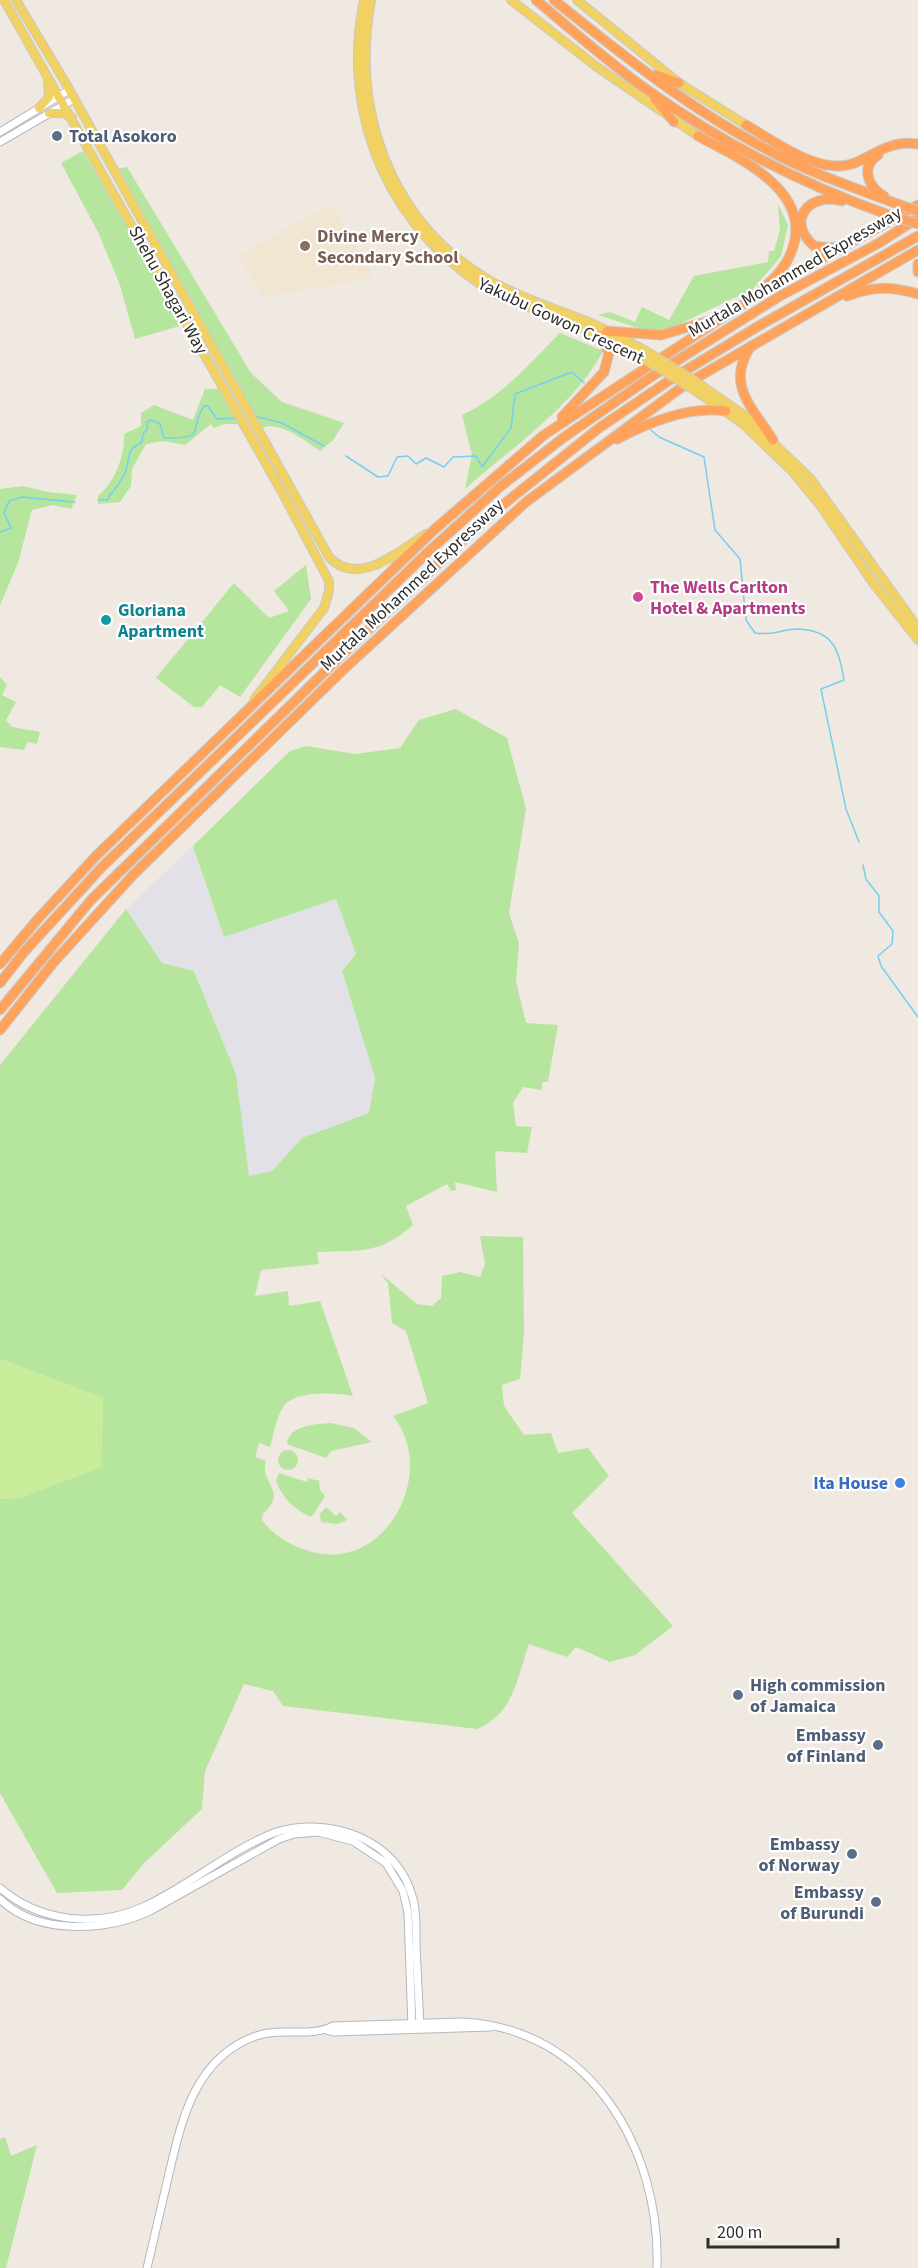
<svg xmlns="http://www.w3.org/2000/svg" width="918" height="2268" font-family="'Source Sans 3',sans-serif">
<rect width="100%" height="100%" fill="#efe9e1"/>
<path fill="#e3e1e8" d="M193,846l31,91 112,-39 20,56 -14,18 33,106 -6,35 -67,25 -30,33 -23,5 -13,-102 -41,-102 -33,-9 -36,-54z"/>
<path fill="#f0e6d1" d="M331,204l43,73 -111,21 -25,-42z"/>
<g fill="#b6e59e">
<path d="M83,151l100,174 -48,14 -15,-54 -22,-53 -37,-69z"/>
<path d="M127,167l124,206 31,29 62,21 -11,17 -13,11c-15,-10 -40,-31 -59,-23l-146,-259z"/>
<path d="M778,204l10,21 -7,31 -28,33 -86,41 -16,2 -53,-17 12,-3 25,10 7,-15 27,13 25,-44 74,-14 1,-11h5l6,-21z"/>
<path d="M560,333l43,18c-29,55 -92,97 -138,138l7,-34 -10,-40c40,-18 67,-51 98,-82z"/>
<path d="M205,389h13l21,35h-14l-12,4 -2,-4 -26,21 -21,-4 -18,3 -14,25 -1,17 -11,16 -22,2v-8c17,-14 27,-40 26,-62l17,-8v-13l13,-8 39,15z"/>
<path d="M23,486l25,6 29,3 -6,14 -18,-4 -21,5 -14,53 -18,42v-116z"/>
<path d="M306,565l5,34 -71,98 -20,-12 -18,22h-8l-38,-29 78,-95 35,35 20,-7 -15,-20z"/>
<path d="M0,677l7,8 -5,10 14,7 -10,18 6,7 28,5 -3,12 -9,-2 -4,8 -24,-3z"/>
<path d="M456,709l51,29 19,71 -17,104 10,30 -3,38 10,42 32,2 -10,57h-6v8l-19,-3 -10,16 3,23 16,1 -5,26 -32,-2 2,41 -42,-10 1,8 -5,1 -4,-7 -41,22 7,19c-34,30 -53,25 -96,27l2,12 -58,6 -6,26 33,-5 1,15 31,-5 33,95c-18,-3 -57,-6 -69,10 -8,10 -10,28 -14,41l-11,-4 -4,14 11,4c-7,24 23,28 -3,53l-1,6c9,13 26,24 41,29 80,31 137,-76 90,-133l35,-13 -22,-72 -14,-8 -4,-40 -7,-9 36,30 15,2 9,-8 1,-22 18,-4 20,5 5,-13 -5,-28 43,1 1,96 -4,46 -18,6 2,21 20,29 27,-2 7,20 30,-5 21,28 -37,37 101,113 -38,29 -25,7 -34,-15 -9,10 -38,-13c-12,34 -15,70 -52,85l-194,-23 -10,-15 -29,-7 -39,87 -3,38 -57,53 -23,28 -65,3 -57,-100v-294l21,-1 82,-100 -103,-39v-294l126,-156 36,54 32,8 42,103 13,102 23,-5 30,-33 67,-25 6,-35 -33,-107 14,-17 -20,-55 -112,38 -31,-91 97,-95 16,-5 49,8 45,-6 19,-28z"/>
<path d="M331,1423l23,5 18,14 -41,9 -5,7 -39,-14c2,-19 29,-20 44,-21z"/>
<circle cx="288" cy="1460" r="10"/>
<path d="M279,1473l28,9 1,-4 11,3 1,9 5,6 -12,19 -3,2c-17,-9 -28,-19 -34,-37z"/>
<path d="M326,1507l10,9 4,-4 7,8 -9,4 -17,-2 -1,-8z"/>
<path d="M5,2137l6,19 26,-11 -31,123h-6v-129z"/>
</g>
<path fill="#c9ec9a" d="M0,1359l103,39 -1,69 -81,31 -21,1z"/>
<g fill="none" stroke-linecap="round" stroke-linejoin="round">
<g stroke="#75cff0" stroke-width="1.5">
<path d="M254,416l28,7 42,23"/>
<path d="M651,430l8,7 45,20 11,73 25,29 6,61 9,13c18,3 27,-4 43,-4 36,1 41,22 46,51l-23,9 25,120 13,33"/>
<path d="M346,456l32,21 10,-1 9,-19 11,-1 8,8 10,-6 18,9 9,-10 23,-1 6,11 29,-39 4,-34 57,-22 12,11"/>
<path d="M98,500h9c5,-9 13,-16 17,-25 8,-16 -1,-24 18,-33l1,-8 4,-5v-7l4,-2 9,4 4,14c44,1 24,-7 40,-32h4l9,13 17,-1"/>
<path d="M0,532l11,-4 -7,-15 5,-12 13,-4 53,5"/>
<path d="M863,865l3,14 13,17v16l14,19 -1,13 -14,12 3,10 37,51"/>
</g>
<g stroke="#b4b7c1" stroke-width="9">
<g id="minor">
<path d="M0,132l69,-42"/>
<path d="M0,142l74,-43"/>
<path d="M0,1888c39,34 96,40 143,19 46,-21 85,-56 133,-75 53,-16 122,6 137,67 4,14 3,30 3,46 1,27 3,55 4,83"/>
<path d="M0,1899c37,37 107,32 150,12l129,-72 15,-5 24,-2 35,9 33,22 17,28 5,22 4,115"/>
<path d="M326,2030l7,2 158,-5"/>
<path d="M147,2268c7,-30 14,-60 21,-90 13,-56 26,-120 88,-142 24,-9 54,2 77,-10l128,-4c129,5 200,127 196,246"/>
</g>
</g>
<g stroke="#c9c9c9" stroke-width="10">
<g id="major">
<path d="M4,0l279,494 46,87v10l-5,17 -70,92"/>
<path d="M16,0l49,82 264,475c29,31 69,-5 97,-23"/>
<path d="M364,0c-25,118 28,234 132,294l98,39 49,25"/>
<path d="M371,0c-20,110 18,221 118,280 27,16 56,25 84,36 28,10 53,24 78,38"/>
<path d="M511,0l86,67 101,69"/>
<path d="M577,0l102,83 67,42"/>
<path d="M39,108l10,-11 -1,-17"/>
<path d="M49,113h14l9,4"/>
<path d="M698,383l46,32 66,63 108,150"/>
<path d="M691,388l52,36 49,47 28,34 53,78 45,57"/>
</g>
</g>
<g stroke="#c9c9c9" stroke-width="11">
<g id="highway">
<path d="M536,0c36,30 72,62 110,89 73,52 158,96 243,126"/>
<path d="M554,0c67,54 137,110 214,150 42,23 87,38 132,55"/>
<path d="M656,75l23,8"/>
<path d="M655,99l19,23"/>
<path d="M746,125c30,17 76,53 111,37 22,-10 35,-22 61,-18"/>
<path d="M878,155c-18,12 -10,32 6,41"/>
<path d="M841,246l-10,2 -17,-2c-28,-24 -7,-54 28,-45"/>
<path d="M918,264v8"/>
<path d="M766,290l152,-85"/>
<path d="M847,296c27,-10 44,-10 71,-2"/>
<path d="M607,331l54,4 48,-14"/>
<path d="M751,346c-26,38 1,61 22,94"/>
<path d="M562,417l42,-45 5,-19 -10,-18"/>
<path d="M617,439c33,-17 71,-33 109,-28"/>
<path d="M0,964l37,-44 59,-64 339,-327 109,-94 210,-138c13,-12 29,-25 36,-42 28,-62 -49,-96 -92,-119"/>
<path d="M0,983l24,-31 77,-84 327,-316 73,-66 62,-48 88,-61 129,-81 99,-53 39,-25"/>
<path d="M0,1010l91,-110 259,-253 139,-131 110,-88 74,-50 84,-51 161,-91"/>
<path d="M0,1030l53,-67 80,-88 210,-205 183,-168 160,-118 232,-134"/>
</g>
</g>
<use href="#minor" stroke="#fff" stroke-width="7"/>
<use href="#major" stroke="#f2d163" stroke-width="8"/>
<use href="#highway" stroke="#ffa35c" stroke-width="9"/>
<g stroke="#c9c9c9" stroke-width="10" stroke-linecap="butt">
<g id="major-bridge">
<path d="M651,354l47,29"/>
<path d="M643,358l48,30"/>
</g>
</g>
<g stroke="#c9c9c9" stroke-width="11" stroke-linecap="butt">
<g id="highway-bridge">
<path d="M900,205l18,6"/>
<path d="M889,215l29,9"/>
</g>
</g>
<use href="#major-bridge" stroke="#f2d163" stroke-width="8"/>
<use href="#highway-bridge" stroke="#ffa35c" stroke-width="9"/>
</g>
<g fill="#5c6f8a" stroke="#fff" stroke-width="2">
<circle cx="57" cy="136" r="6"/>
<circle cx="738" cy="1695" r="6"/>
<circle cx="878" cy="1745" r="6"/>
<circle cx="852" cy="1854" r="6"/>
<circle cx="876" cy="1902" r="6"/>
</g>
<circle fill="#8d6e63" stroke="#fff" stroke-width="2" cx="305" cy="246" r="6"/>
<circle fill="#d1479c" stroke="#fff" stroke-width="2" cx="638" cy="597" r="6"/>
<circle fill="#0f9aa8" stroke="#fff" stroke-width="2" cx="106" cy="620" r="6"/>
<circle fill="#3f7fe0" stroke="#fff" stroke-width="2" cx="900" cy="1483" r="6"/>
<g text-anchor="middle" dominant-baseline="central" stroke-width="4.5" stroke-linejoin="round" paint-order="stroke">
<g font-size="18" font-weight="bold" fill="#4e5e75" stroke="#fff" text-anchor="end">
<text x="69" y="136" text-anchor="start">Total Asokoro</text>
<text x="750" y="1685" text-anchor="start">High commission<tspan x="750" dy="21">of Jamaica</tspan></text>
<text x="866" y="1735">Embassy<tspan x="866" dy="21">of Finland</tspan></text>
<text x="840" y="1844">Embassy<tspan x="840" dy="21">of Norway</tspan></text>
<text x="864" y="1892">Embassy<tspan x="864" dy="21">of Burundi</tspan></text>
</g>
<g font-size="18" font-weight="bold" fill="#785e54" stroke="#fff" text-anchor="start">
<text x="317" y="236">Divine Mercy<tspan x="317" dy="21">Secondary School</tspan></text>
</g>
<g font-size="18" fill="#2e2e2e" stroke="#fff">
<text transform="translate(795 272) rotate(-30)">Murtala Mohammed Expressway</text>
<text transform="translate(168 290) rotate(61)">Shehu Shagari Way</text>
<text transform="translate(561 321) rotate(25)">Yakubu Gowon Crescent</text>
<text transform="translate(412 585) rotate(-43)">Murtala Mohammed Expressway</text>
</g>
<g font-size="18" font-weight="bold" fill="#b23c85" stroke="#fff" text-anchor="start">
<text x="650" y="587">The Wells Carlton<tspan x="650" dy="21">Hotel &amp; Apartments</tspan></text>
</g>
<g font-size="18" font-weight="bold" fill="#0d838f" stroke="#fff" text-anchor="start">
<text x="118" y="610">Gloriana<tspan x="118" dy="21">Apartment</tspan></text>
</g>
<g font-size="18" font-weight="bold" fill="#366cbe" stroke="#fff" text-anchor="end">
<text x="888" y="1483">Ita House</text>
</g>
</g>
<path d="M708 2238v9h130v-9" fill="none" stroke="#2e2e2e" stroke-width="3"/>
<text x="717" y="2238" font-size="18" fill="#2e2e2e" stroke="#ffffff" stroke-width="4.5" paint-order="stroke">200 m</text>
</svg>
